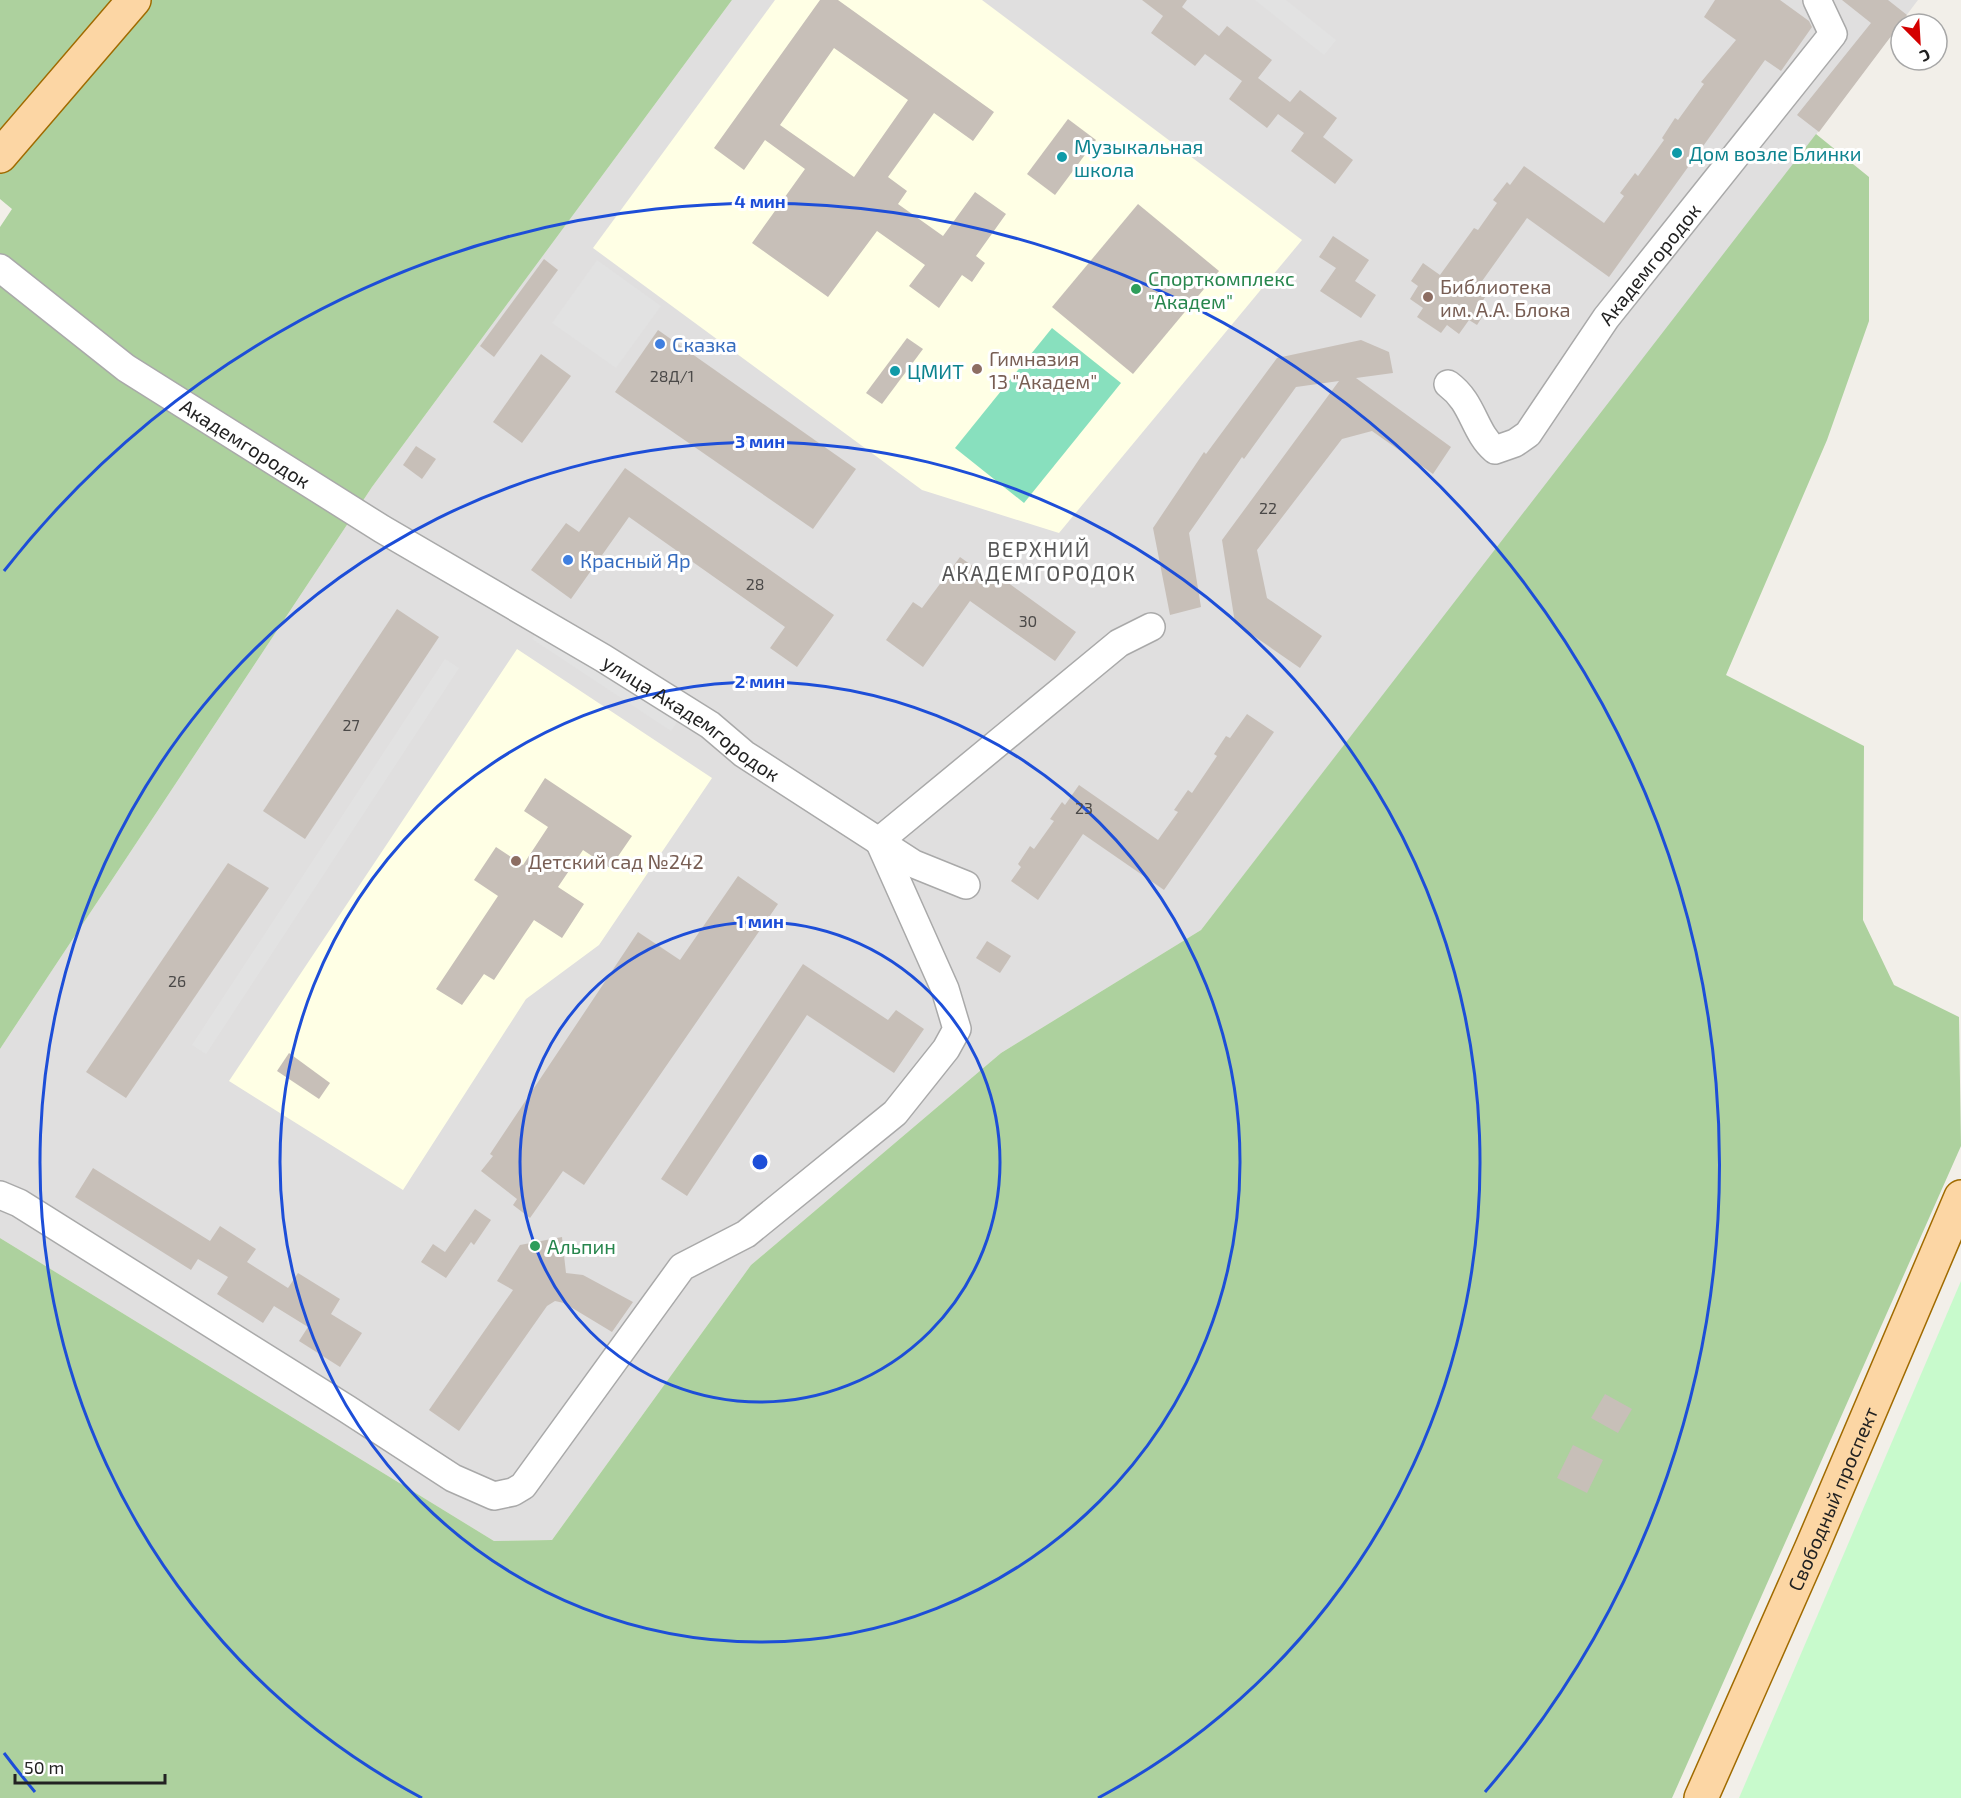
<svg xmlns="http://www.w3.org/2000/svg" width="1961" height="1798" font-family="'Exo 2',sans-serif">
<rect width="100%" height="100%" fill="#f2efe9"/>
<path fill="#e0dfdf" d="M732,0h1186l-185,244 -532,686 -200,123 -250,212 -199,275 -58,1 -494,-303v-189l372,-562z"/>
<g fill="#ffffe5">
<path d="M775,0h207l320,240 -243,293 -137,-43 -329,-242z"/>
<path d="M517,649l195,129 -113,167 -73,54 -123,191 -174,-109z"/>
</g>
<g fill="#add19e">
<path d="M0,0h732l-360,487 -372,562v-822l12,-18 -12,-10z"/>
<path d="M1816,134l53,43v144l-42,119 -101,235 138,71 -1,174 31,65 65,32 2,129 -289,652h-1672v-560l494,303 58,-1 199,-275 250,-212 200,-123z"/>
</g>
<path fill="#c8facc" d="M1961,1281v517h-222z"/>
<path fill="#88e0be" d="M1052,328l69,55 -97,120 -69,-55z"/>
<g fill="#e2e2e2">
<path d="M1255,0h31l50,40 -12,15z"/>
<path d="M597,260l64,46 -45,62 -64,-45z"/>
<path d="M540,627l139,92 -8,12 -139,-92z"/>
<path d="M445,659l14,9 -253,386 -14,-9z"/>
</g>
<g fill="#c7bfb8" fill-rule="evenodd">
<path d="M820,0h18l156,112 -21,29 -39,-28 -46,64 19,14 -9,13 45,32 32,-44 31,22 -30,42 9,7 -13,19 -10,-7 -23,33 -30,-22 16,-21 -48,-34 -49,66 -76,-54 53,-74 -40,-29 -21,30 -30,-22zM834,48l74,52 -54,77 -74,-52z"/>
<path d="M1142,0h45l-5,7 37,29 8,-10 45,34 -14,18 32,24 10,-12 37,28 -14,19 30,23 -18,24 -44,-33 13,-18 -26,-19 -11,14 -38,-29 13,-18 -37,-27 -10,12 -44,-33 12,-17z"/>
<path d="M1715,0h65l29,21 3,6 -31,44 -16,-11 -156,217 -82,-59 -47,66 10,6 -9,13 7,5 -11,17 -8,-5 -10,14 -12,-9 -6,8 -24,-16 6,-9 -13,-9 8,-13 -7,-5 12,-18 17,12 34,-47 4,2 19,-27 -4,-3 14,-18 3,3 14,-19 80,57 20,-27 -4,-3 15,-20 3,3 26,-36 -2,-2 13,-20 3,2 26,-36 -3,-2 35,-42 -32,-23z"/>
<path d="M1842,0h46l19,15 -88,117 -22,-17 74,-92z"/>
<path d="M1068,119l28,21 -41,55 -28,-21z"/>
<path d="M1138,204l81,67 -86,103 -81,-67z"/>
<path d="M1333,236l36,24 -14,21 21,14 -15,23 -41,-27 16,-23 -17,-11z"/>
<path d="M544,259l14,11 -64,87 -14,-11z"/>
<path d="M658,330l198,139 -43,60 -198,-137z"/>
<path d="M907,338l16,11 -41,55 -16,-11z"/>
<path d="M1361,340l28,12 4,21 -37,5 95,69 -18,27 -61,-43 -30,8 -85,111 10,48 55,38 -22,32 -65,-45 -13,-83 117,-159 -43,6 -52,72 -2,-2 -53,76 12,74 -31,8 -17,-87 51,-76 2,2 71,-96z"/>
<path d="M541,354l30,22 -49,67 -29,-21z"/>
<path d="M416,446l20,13 -14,20 -19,-14z"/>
<path d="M625,468l209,147 -37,52 -27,-19 15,-21 -156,-110 -58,82 -40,-29 35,-47 13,9z"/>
<path d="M960,557l25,18 4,-6 87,63 -21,29 -85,-60 -47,66 -37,-27 27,-38 9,6z"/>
<path d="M397,609l42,28 -134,202 -42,-28z"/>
<path d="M1247,714l27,18 -110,158 -81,-56 -45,66 -27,-19 10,-14 -3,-3 12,-18 4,3 20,-28 -4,-2 12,-17 3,3 14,-20 79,55 20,-28 -4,-2 14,-20 4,3 25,-37 -3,-2 12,-18 4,2z"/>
<path d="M545,778l87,58 -22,32 -27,-18 -25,37 26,17 -22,34 -28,-18 -40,60 -10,-6 -22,31 -26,-16 62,-93 -24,-16 22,-33 27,18 25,-38 -24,-16z"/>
<path d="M228,863l41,25 -143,210 -40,-26z"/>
<path d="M738,876l40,28 -194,281 -21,-14 -33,47 -17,-13 4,-6 -36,-28 12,-15 -3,-2 148,-222 42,28z"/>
<path d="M987,941l24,15 -11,17 -24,-15z"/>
<path d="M803,964l85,56 8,-10 28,19 -30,44 -87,-58 -120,181 -26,-17z"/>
<path d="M289,1053l41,30 -11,16 -42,-28z"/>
<path d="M93,1168l117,73 10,-15 36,23 -9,13 41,26 10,-15 42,26 -9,15 31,19 -22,34 -41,-26 9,-14 -34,-21 -11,17 -46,-29 11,-17 -30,-18 -7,11 -116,-73z"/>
<path d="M475,1209l16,11 -17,25 -3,-3 -25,36 -25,-16 12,-18 12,8z"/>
<path d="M562,1237l4,36 17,2 50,27 -21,30 -48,-29 -9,-2 -8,5 -88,125 -30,-21 84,-120 -16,-9 23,-36z"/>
<path d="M1605,1394l27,15 -14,24 -27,-15z"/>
<path d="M1573,1445l30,15 -16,33 -30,-15z"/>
</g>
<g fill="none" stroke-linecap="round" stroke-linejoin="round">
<g stroke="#a9a9a9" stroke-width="30">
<g id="minor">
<path id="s1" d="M0,268l126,100 256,161 221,129 107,67 34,29 170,110 52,21"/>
<path id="s2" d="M1448,384c26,19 25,47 47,66l20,-7 13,-9 78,-116 227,-284 -16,-34"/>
<path d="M879,841l240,-198 32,-16"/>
<path d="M0,1195l19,8 328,206 106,69 41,18 19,-4 10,-6 159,-219 64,-33 149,-121 51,-64 11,-20 -12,-40 -66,-148"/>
</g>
</g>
<g stroke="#a06b00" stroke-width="36">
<g id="major">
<path d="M0,156l134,-156"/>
<path id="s3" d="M1701,1798l111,-251 149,-350"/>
</g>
</g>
<use href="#minor" stroke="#fff" stroke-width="27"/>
<use href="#major" stroke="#fcd6a4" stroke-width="33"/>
</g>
<g fill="none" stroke="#1d4ed8" stroke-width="3">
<circle cx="760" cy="1162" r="240"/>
<circle cx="760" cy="1162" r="480"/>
<path d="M422 1798A720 720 0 1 1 1098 1798"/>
<path d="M35 1792A960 960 0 0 1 4 1753M4 571A960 960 0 1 1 1485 1792"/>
</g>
<g fill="#0f9aa8" stroke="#fff" stroke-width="2">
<circle cx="1677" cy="153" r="6"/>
<circle cx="1062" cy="157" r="6"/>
<circle cx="895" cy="371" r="6"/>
</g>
<g fill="#2e9e5b" stroke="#fff" stroke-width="2">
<circle cx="1136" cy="289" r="6"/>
<circle cx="535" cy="1246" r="6"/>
</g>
<g fill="#8d6e63" stroke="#fff" stroke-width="2">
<circle cx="1428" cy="297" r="6"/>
<circle cx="977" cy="369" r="6"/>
<circle cx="516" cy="861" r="6"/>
</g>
<g fill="#3f7fe0" stroke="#fff" stroke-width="2">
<circle cx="660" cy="344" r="6"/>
<circle cx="568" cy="560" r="6"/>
</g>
<g text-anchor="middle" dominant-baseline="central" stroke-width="6" stroke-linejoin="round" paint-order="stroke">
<g font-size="16" fill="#4b4948">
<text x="672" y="375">28Д/1</text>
<text x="1268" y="507">22</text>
<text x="755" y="583">28</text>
<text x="1028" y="620">30</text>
<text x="351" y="724">27</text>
<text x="1084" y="807">23</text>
<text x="177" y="980">26</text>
</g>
<g font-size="20" fill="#0d838f" stroke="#fff" text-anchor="start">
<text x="1074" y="146">Музыкальная<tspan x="1074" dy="23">школа</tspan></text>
<text x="1689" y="153">Дом возле Блинки</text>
<text x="907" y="371">ЦМИТ</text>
</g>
<g font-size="20" fill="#222" stroke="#fff">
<text stroke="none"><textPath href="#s2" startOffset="328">Академгородок</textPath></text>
<text stroke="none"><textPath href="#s1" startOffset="302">Академгородок</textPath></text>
<text stroke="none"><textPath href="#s1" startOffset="826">улица Академгородок</textPath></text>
<text stroke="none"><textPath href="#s3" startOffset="327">Свободный проспект</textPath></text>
</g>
<g font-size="20" fill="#27864d" stroke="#fff" text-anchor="start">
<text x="1148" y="278">Спорткомплекс<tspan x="1148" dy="23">"Академ"</tspan></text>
<text x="547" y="1246">Альпин</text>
</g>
<g font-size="20" fill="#785e54" stroke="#fff" text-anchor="start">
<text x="1440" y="286">Библиотека<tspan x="1440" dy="23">им. А.А. Блока</tspan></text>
<text x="989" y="358">Гимназия<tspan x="989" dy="23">13 "Академ"</tspan></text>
<text x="528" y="861">Детский сад №242</text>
</g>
<g font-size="20" fill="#366cbe" stroke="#fff" text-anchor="start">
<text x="672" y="344">Сказка</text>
<text x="580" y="560">Красный Яр</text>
</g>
<g font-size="21" letter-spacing="1.5" fill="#555" stroke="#fff">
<text x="1039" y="548">ВЕРХНИЙ<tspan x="1039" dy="24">АКАДЕМГОРОДОК</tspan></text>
</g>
</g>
<circle cx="760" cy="1162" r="9" fill="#1d4ed8" stroke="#fff" stroke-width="3"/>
<g font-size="18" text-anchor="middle" font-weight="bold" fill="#1d4ed8" stroke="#fff" stroke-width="6" stroke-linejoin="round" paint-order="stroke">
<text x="760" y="208">4 мин</text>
<text x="760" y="448">3 мин</text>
<text x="760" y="688">2 мин</text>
<text x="760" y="928">1 мин</text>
</g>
<g transform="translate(1919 42) rotate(156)"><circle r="28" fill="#ffffff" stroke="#a7a7a7" stroke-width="1.5"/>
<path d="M0-4.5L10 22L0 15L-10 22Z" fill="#d40000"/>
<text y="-9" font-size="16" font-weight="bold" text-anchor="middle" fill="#222222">С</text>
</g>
<path d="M15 1774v9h150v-9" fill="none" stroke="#222222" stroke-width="3"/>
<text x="24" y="1774" font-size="18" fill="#222222" stroke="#ffffff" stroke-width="4.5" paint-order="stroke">50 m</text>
</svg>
